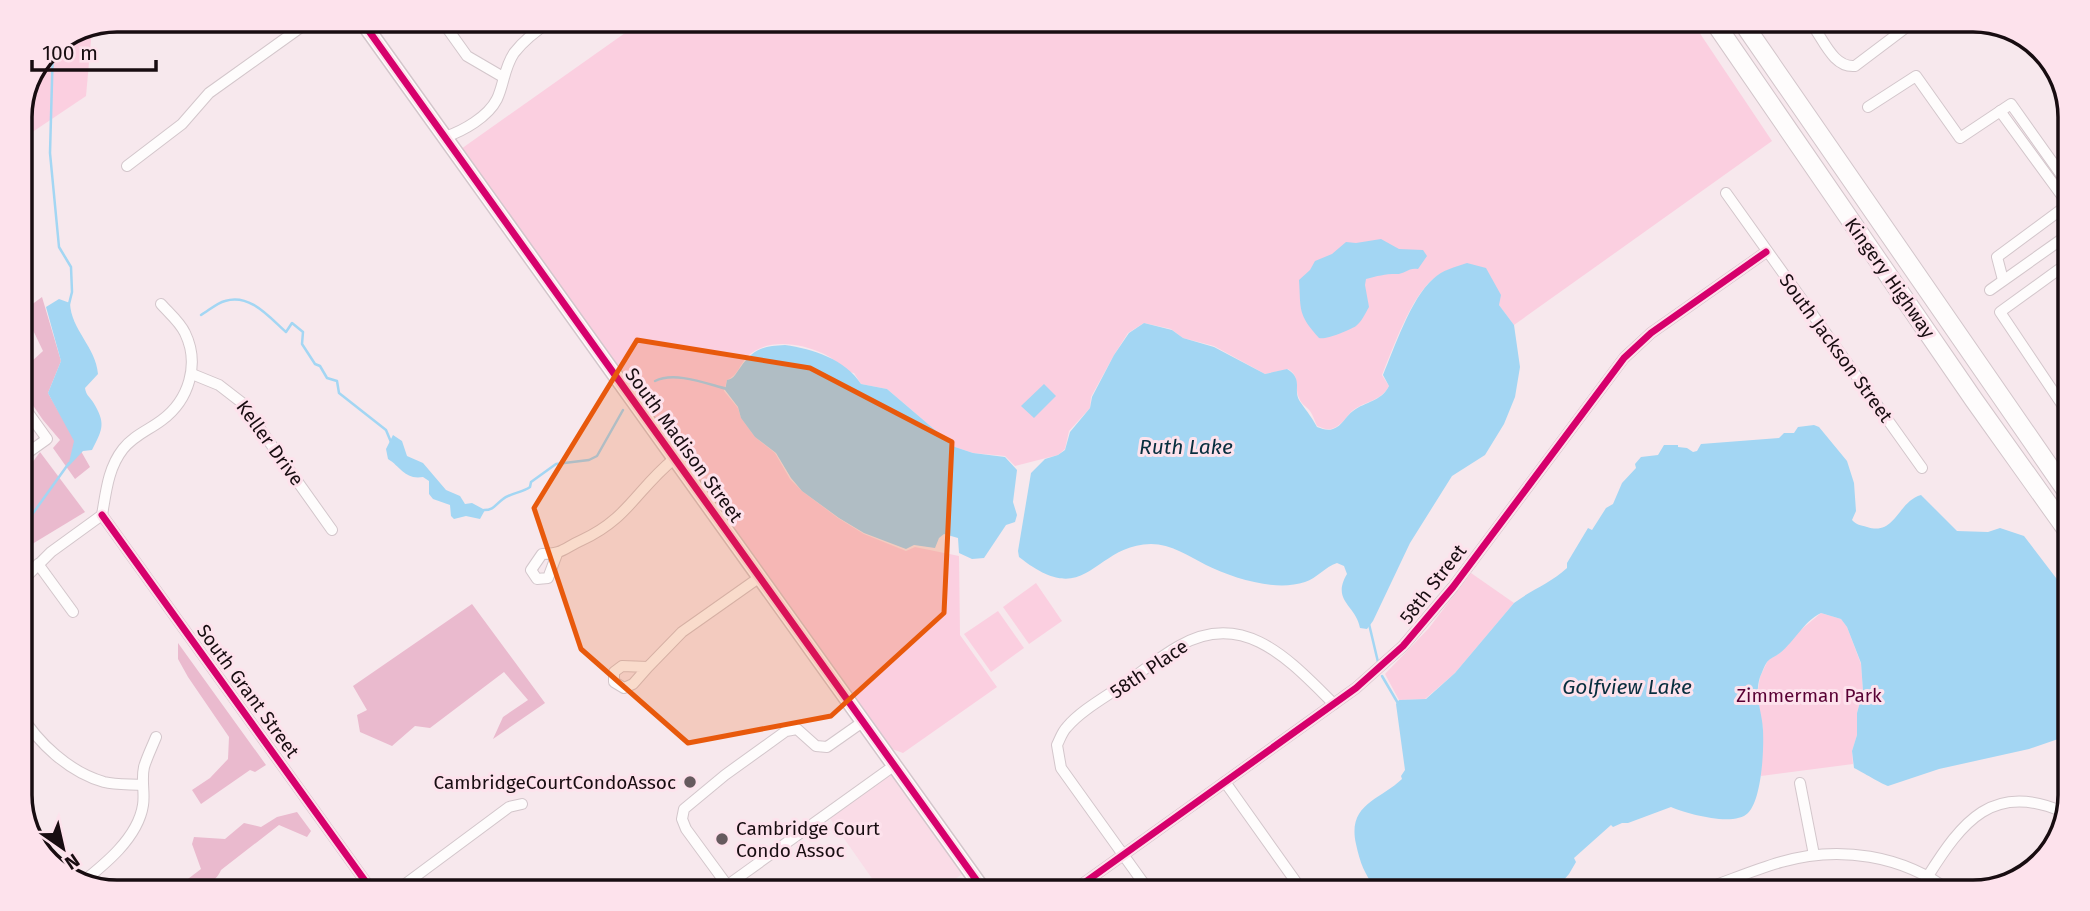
<svg xmlns="http://www.w3.org/2000/svg" width="2090" height="911" font-family="'Fira Sans',sans-serif">
<rect width="100%" height="100%" fill="#f7e8ed"/>
<path fill="#fadce7" d="M895,765l75,103 -27,20 -65,-1 -51,-73z"/>
<g fill="#fbcfe0">
<path d="M642,21l1053,5 77,115 -258,184 -46,-61c-12,3 -24,6 -35,15 -22,18 -40,69 -51,96l7,11c-8,16 -26,15 -38,26 -5,6 -10,13 -17,16 -6,3 -11,0 -17,-2 -2,-4 -4,-11 -7,-15 -4,-5 -9,-7 -11,-13 -5,-12 2,-21 -11,-29l-23,5 -51,-28 -31,-8 -12,-9 -27,-6 -16,10 -14,22 -23,42 -1,11 -21,23 -4,18 -7,6 -43,11 -10,-10 -32,-3 -18,-6 -68,-58 -26,-5 -7,-11 -5,-1c-9,-7 -17,-15 -27,-19 -22,-10 -55,-15 -74,3 -8,7 -10,20 -21,24l-3,11 14,17 3,10 14,19 20,16 15,26 12,12 36,27 26,16 42,17 9,-4 44,9 1,79 37,52 -94,66 -11,-4 -431,-600z"/>
<path d="M92,29l-6,67 -67,45v-31l29,-63z"/>
<path d="M1471,573l43,30 -59,70 -30,26 -26,1 -14,-26 44,-46z"/>
<path d="M1036,583l26,38 -33,23 -26,-37z"/>
<path d="M998,611l26,37 -33,24 -27,-38z"/>
<path d="M1821,613l20,6 6,8 14,37 2,27 -6,22v22l-5,16 1,13 -92,12 2,-47 -6,-33 3,-19 8,-17 12,-7 17,-20z"/>
</g>
<g fill="#eabace">
<path d="M42,297l19,64 -13,32 42,74 -15,12 -22,-31 7,-8 -17,-20 -24,-35 12,-23 12,-11 -12,-25 -12,5v-17z"/>
<path d="M40,452l45,60 -66,40v-71z"/>
<path d="M472,604l73,99 -52,36 10,-22 25,-17 -24,-28 -74,56 -15,-2 -23,20 -32,-14 -3,-17 10,-5 -14,-24z"/>
<path d="M178,643l88,122 -11,7 -5,-2 -49,34 -9,-14 18,-12 18,-19 1,-22 -41,-60 -10,-18z"/>
<path d="M297,812l14,19 -4,6 -28,-12 -58,45c-8,18 -23,15 -41,15l21,-16 -9,-25 2,-7 31,2 19,-16 17,4 16,-10z"/>
</g>
<g fill="#a3d6f3">
<path d="M1381,239l18,10 24,1 4,6 -9,13c-9,-2 -13,5 -22,5 -11,0 -19,2 -30,5l-1,6 4,22c-4,7 -7,14 -13,19 -8,5 -30,14 -37,12 -22,-24 -18,-29 -20,-58l11,-10 5,-9 17,-7 14,-12 10,1z"/>
<path d="M1467,263l19,5 15,27 -2,10 15,20 6,42 -5,30 -11,27 -19,31 -33,21 -42,67 -37,78 -6,8 -7,-1c-4,-23 -29,-27 -13,-54l-3,-8 -7,-3c-12,4 -20,15 -32,19 -30,10 -72,-4 -99,-17 -17,-9 -35,-21 -55,-21 -59,1 -63,68 -132,13l-1,-6 13,-78 14,-14 13,-4 7,-5 5,-18 20,-24 2,-11 22,-42 15,-22 15,-10 28,7 11,8 31,9 51,27 22,-5c18,11 4,21 14,34 7,10 10,13 16,24 6,2 10,4 16,2 9,-3 13,-13 20,-18 13,-10 28,-9 36,-25l-6,-11c11,-26 28,-77 50,-96 9,-9 22,-12 34,-16z"/>
<path d="M59,299l11,4c1,27 26,44 28,71l-13,14c1,7 4,8 8,14 13,21 10,27 -1,48l-9,1 -15,16 6,-26 -26,-48 13,-32 -15,-54z"/>
<path d="M785,345c28,4 60,14 76,39l26,5 68,58 18,6 32,4 12,13 -4,32 4,13 -2,7 -9,3 -22,33 -12,1 -13,-6 -1,-15 -14,-4 -5,4 -4,10 -21,-3 -8,4 -42,-16 -25,-15 -37,-27 -11,-13 -15,-25 -21,-16 -14,-19 -3,-11 -13,-17 2,-10c8,-2 8,-6 13,-12 13,-19 22,-22 45,-23z"/>
<path d="M1044,384l12,12 -22,22 -13,-12z"/>
<path d="M1814,425l5,2 28,34 7,22 2,28 -4,9c5,5 8,5 15,7 29,9 30,-25 54,-32l36,36 31,1 12,-4 24,8 42,55 -2,146 -35,12 -90,20 -51,17c-6,-2 -26,-14 -34,-18l-2,-17 5,-16v-22l6,-22 -2,-28 -14,-36 -6,-8 -20,-6c-18,9 -26,28 -41,40 -5,4 -10,5 -13,9 -3,4 -5,11 -7,15 -6,19 2,34 3,53 1,19 -1,69 -15,83 -14,14 -60,1 -77,-6l-43,16h-6l-9,4 -2,-2 -37,33 2,4 -7,12 -14,16 -179,-1c-11,-14 -16,-26 -20,-45 -9,-40 24,-44 46,-65l-1,-3 4,-6 -9,-66 3,-4 27,-1 29,-26 59,-70c17,-13 37,-20 53,-35v-5l21,-35 4,2 14,-22 7,-4 9,-21 14,-15 -1,-4 6,-7 17,-2 6,-10h14v2l9,1 6,4 4,-1 4,-7 78,-6 5,-5h10l4,-6z"/>
<path d="M393,435l9,6 5,15 16,7 23,27 14,6 5,8 7,-1 13,7 -5,9 -14,-3 -12,3 -3,-3 -1,-11 -17,-6 -4,-5v-13l-6,-4c-18,3 -22,-10 -35,-18l-2,-10z"/>
</g>
<g fill="none" stroke-linecap="round" stroke-linejoin="round">
<g stroke="#a3d6f3" stroke-width="2.5">
<path d="M53,45l-3,108 9,94 12,20 1,25 -3,12"/>
<path d="M201,315c7,-4 16,-12 24,-14 25,-8 44,16 61,31l6,-9 11,9 -1,12 13,20 5,2 7,12 10,3 2,12 47,37 5,12"/>
<path d="M655,381c20,-10 52,3 72,8"/>
<path d="M484,510c10,0 11,-5 19,-11 7,-6 19,-6 27,-12l1,-5 25,-18 33,-4 8,-4 26,-46"/>
<path d="M19,527l7,-4 43,-60"/>
<path d="M1369,624l9,38"/>
<path d="M1382,676l17,29"/>
</g>
<g stroke="#d3c6cb" stroke-width="12">
<g id="street">
<path d="M442,21l25,35 36,21"/>
<path d="M1813,26c11,15 21,42 42,40l53,-40"/>
<path d="M1868,107l48,-31 44,62 51,-34 59,83"/>
<path d="M2000,111l68,93"/>
<path d="M445,137c18,-6 43,-20 52,-38 7,-15 7,-31 17,-46 10,-13 23,-23 37,-32"/>
<path d="M127,166l55,-42 27,-31 102,-73"/>
<path d="M1726,193l196,275"/>
<path d="M2003,280l-6,-23 73,-54"/>
<path d="M1990,290l79,-56"/>
<path d="M192,374l27,11 22,17 91,128"/>
<path d="M19,400l28,39 -28,20"/>
<path d="M2067,412l-67,-100 69,-50"/>
<path d="M102,515l266,370"/>
<path d="M102,515c4,-23 6,-47 21,-66 11,-14 26,-19 39,-29 27,-20 38,-56 23,-87 -5,-11 -16,-20 -24,-29"/>
<path d="M557,554l-9,24 -11,1 -6,-9 11,-16c21,0 22,-6 40,-14 46,-21 55,-51 92,-81"/>
<path d="M38,564l35,48"/>
<path d="M19,584l32,-32 51,-37"/>
<path d="M648,667l-15,17 -9,4 -10,-6v-10l8,-6 26,1 34,-35 78,-55"/>
<path d="M19,712c19,31 50,60 85,70 12,3 26,2 39,3"/>
<path d="M1225,782l76,107"/>
<path d="M1800,783l14,72"/>
<path d="M1928,876c34,-54 65,-95 135,-64"/>
<path d="M80,884c24,-19 58,-46 63,-79 2,-12 -2,-25 1,-38 3,-10 8,-20 12,-30"/>
<path d="M404,885l105,-78 13,-3"/>
<path d="M727,885l-41,-56 -4,-10 2,-10 41,-34 61,-44 11,-2 19,17 11,1 37,-26"/>
<path d="M725,887l170,-122"/>
<path d="M1077,888l279,-200 47,-42 50,-59 171,-229 27,-25 115,-81"/>
<path d="M1147,888l-86,-120 -4,-23c3,-6 5,-13 10,-18 14,-17 42,-32 60,-45 17,-12 34,-26 52,-36 66,-38 112,16 155,58"/>
<path d="M1699,891c27,-9 54,-21 82,-29 58,-17 122,-7 170,30"/>
</g>
</g>
<g stroke="#d3c6cb" stroke-width="17">
<path id="secondary" d="M361,20l621,868"/>
</g>
<g stroke="#d3c6cb" stroke-width="20">
<g id="highway">
<path d="M1717,26l257,374 92,129"/>
<path d="M1745,26l322,466"/>
</g>
</g>
<use href="#street" stroke="#fefcfc" stroke-width="10"/>
<use href="#secondary" stroke="#fefcfc" stroke-width="14"/>
<use href="#highway" stroke="#fefcfc" stroke-width="18"/>
<g stroke="#fde2ec" stroke-width="11">
<g id="cycleway">
<path d="M361,20l621,868"/>
<path d="M102,515l266,370"/>
<path d="M1077,888l279,-200 47,-42 50,-59 171,-229 27,-25 115,-81"/>
</g>
</g>
<use href="#cycleway" stroke="#d6006c" stroke-width="7"/>
</g>
<path fill="#e8590c" fill-opacity="0.2" stroke="#e8590c" stroke-width="5" stroke-linejoin="round" d="M637,340l173,28 142,74 -8,171 -113,103 -143,27 -107,-94 -47,-141z"/>
<g fill="#665a5e" stroke="#fde2ec" stroke-width="2.5">
<circle cx="690" cy="782" r="7"/>
<circle cx="722" cy="839" r="7"/>
</g>
<g text-anchor="middle" dominant-baseline="central" stroke-width="6" stroke-linejoin="round" paint-order="stroke">
<g font-size="19" fill="#180d11" stroke="#fde2ec">
<text transform="translate(1890 278) rotate(55)">Kingery Highway</text>
<text transform="translate(1836 348) rotate(54)">South Jackson Street</text>
<text transform="translate(270 443) rotate(54)">Keller Drive</text>
<text transform="translate(684 445) rotate(54)">South Madison Street</text>
<text transform="translate(1433 584) rotate(-52)">58th Street</text>
<text transform="translate(1149 669) rotate(-34)">58th Place</text>
<text transform="translate(248 691) rotate(54)">South Grant Street</text>
</g>
<g font-size="19" fill="#590034" stroke="#fde2ec">
<text x="1809" y="695">Zimmerman Park</text>
</g>
<g font-size="19" fill="#180d11" stroke="#fde2ec" text-anchor="end">
<text x="676" y="782">CambridgeCourtCondoAssoc</text>
<text x="736" y="828" text-anchor="start">Cambridge Court<tspan x="736" dy="22">Condo Assoc</tspan></text>
</g>
<g font-size="21" font-style="italic" fill="#082e3e" stroke="#fde2ec">
<text x="1186" y="447">Ruth Lake</text>
<text x="1627" y="687">Golfview Lake</text>
</g>
</g>
<path d="M0 0H2090V911H0ZM117 32H1973A85 85 0 0 1 2058 117V795A85 85 0 0 1 1973 880H117A85 85 0 0 1 32 795V117A85 85 0 0 1 117 32Z" fill="#fde2ec" fill-rule="evenodd"/>
<path fill="none" stroke="#180d11" stroke-width="3.5" d="M117 32H1973A85 85 0 0 1 2058 117V795A85 85 0 0 1 1973 880H117A85 85 0 0 1 32 795V117A85 85 0 0 1 117 32Z"/>
<g transform="translate(63 848) rotate(146)" stroke="#fde2ec" stroke-width="5" paint-order="stroke">
<path d="M0-5L12 26L0 18L-12 26Z" fill="#180d11"/>
<text y="-10" font-size="19" font-weight="bold" text-anchor="middle" fill="#180d11">N</text>
</g>
<path d="M32 60v10h124v-10" fill="none" stroke="#180d11" stroke-width="3.5"/>
<text x="42" y="60" font-size="21" fill="#180d11" stroke="#fde2ec" stroke-width="5" paint-order="stroke">100 m</text>
</svg>
